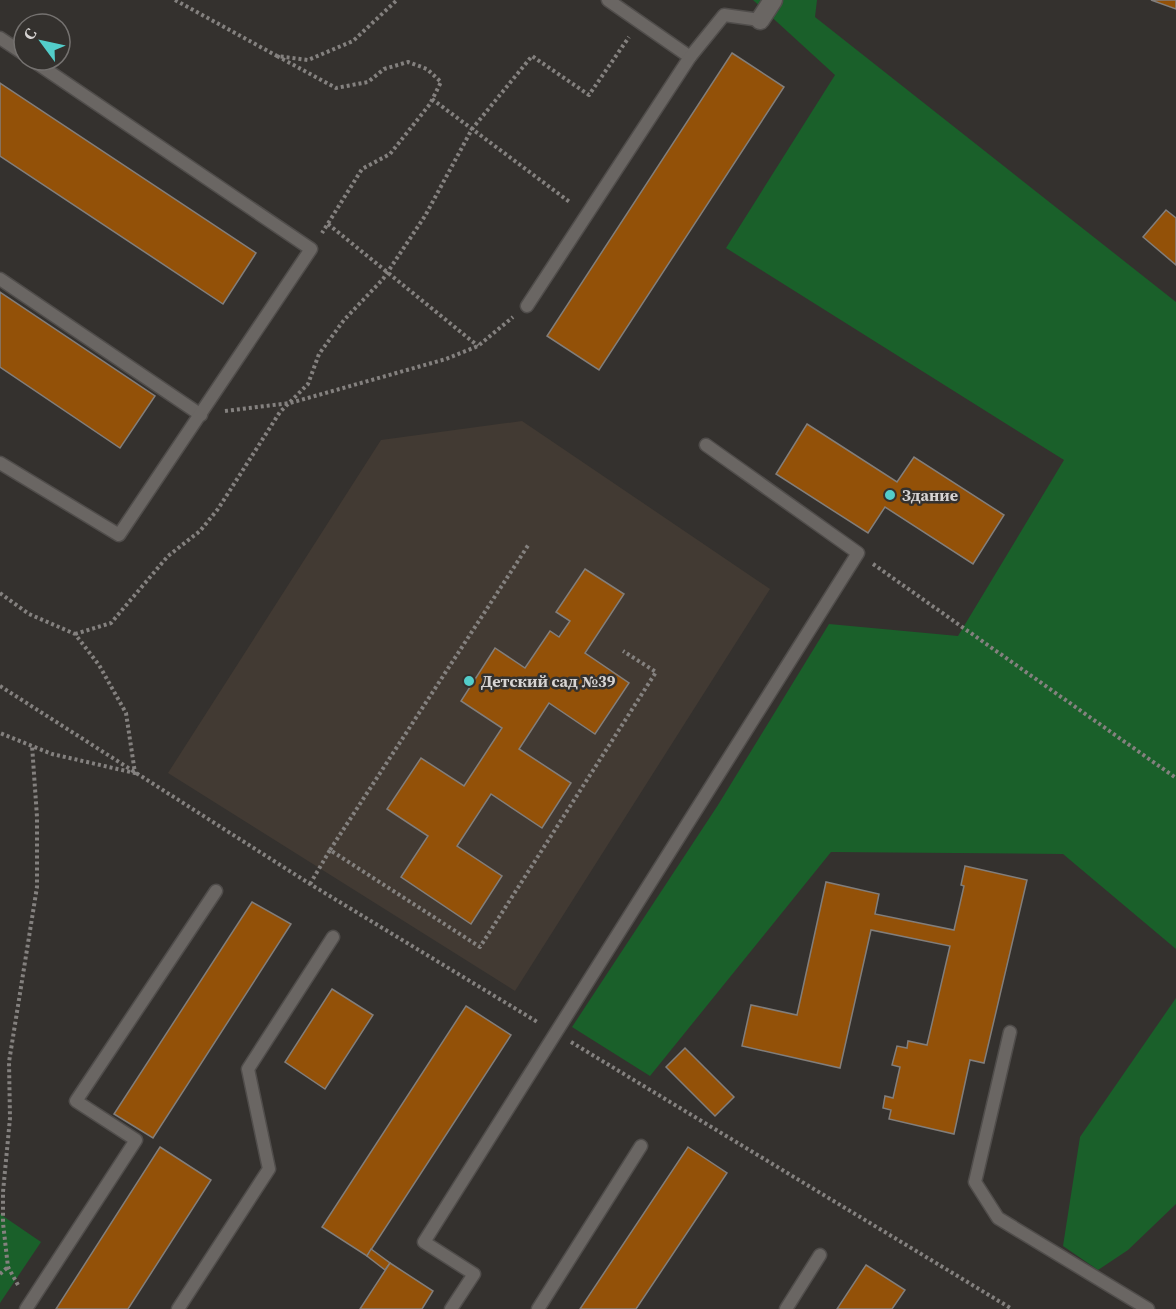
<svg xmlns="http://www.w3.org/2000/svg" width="1176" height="1309" font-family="'Source Serif 4',serif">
<rect width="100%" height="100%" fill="#34312e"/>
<path fill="#423a33" d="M522,421l248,168 -255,402 -347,-218 213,-333z"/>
<g fill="#1a602a">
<path d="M753,0h64l-2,17 361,285v647l-113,-95 -232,-2 -181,224 -78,-49 146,-222 111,-181 129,12 106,-176 -338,-212 109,-173z"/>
<path d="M1176,998v206l-48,46 -30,20 -35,-24 17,-109z"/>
<path d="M0,1214l41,28 -41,61z"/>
</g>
<g fill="#935108" stroke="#827e7b" stroke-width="1.5">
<path d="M1151,0h25v9z"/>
<path d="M732,53l52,34 -185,283 -52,-34z"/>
<path d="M0,83l256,170 -33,51 -223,-148z"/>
<path d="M1166,210l10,8v47l-33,-28z"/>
<path d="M0,292l155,104 -35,52 -120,-81z"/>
<path d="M807,424l90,58 17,-25 90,58 -31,49 -88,-57 -17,26 -92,-59z"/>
<path d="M585,569l39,25 -39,59 44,30 -34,51 -46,-31 -30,46 52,34 -29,45 -51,-34 -34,52 45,30 -31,48 -70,-47 27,-41 -41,-27 34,-51 43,28 38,-58 -41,-27 34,-53 30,20 25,-37 9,6 11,-16 -14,-9z"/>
<path d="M965,866l62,14 -43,183 -14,-3 -16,74 -65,-15 2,-9 -8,-2 2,-12 8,2 7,-31 -8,-2 5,-19 10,2 1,-7 19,4 23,-99 -79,-16 -31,138 -98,-22 9,-41 46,10 29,-133 53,12 -4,20 79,16 10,-44 -3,-1z"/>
<path d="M252,902l39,22 -138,214 -39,-24z"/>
<path d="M332,989l41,26 -48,74 -40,-27z"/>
<path d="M466,1006l45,29 -144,221 -45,-29z"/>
<path d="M685,1048l49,49 -19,19 -49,-49z"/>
<path d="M160,1147l51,33 -83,129h-72z"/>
<path d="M688,1147l39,26 -91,136h-56z"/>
<path d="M371,1249l19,14 -5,7 -18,-14z"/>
<path d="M390,1263l43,28 -11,18h-62z"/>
<path d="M866,1265l39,25 -13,19h-55z"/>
</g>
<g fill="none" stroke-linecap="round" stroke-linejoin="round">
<g stroke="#504d4b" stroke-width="15">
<g id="lane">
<path d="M608,0l82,57"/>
<path d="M0,38l24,16"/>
<path d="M0,279l201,136"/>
<path d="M527,306l163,-249 34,-42 36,5"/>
<path d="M0,463l119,72 192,-286 -279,-189"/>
<path d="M1010,1032l-35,150 23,36 150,91"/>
<path d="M26,1309l110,-169 -60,-39 140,-210"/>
<path d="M178,1309l91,-140 -21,-100 85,-132"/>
<path d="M451,1309l23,-35 -50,-32 434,-689 -152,-108"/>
<path d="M538,1309l103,-163"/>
<path d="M786,1309l34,-54"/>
</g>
</g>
<g stroke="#504d4b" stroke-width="21">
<path id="street" d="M760,20l13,-20"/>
</g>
<g stroke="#84817f" stroke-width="4" stroke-dasharray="3 3" stroke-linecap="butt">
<path d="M175,0l102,56 31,4 45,-19 44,-41"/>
<path d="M277,56l59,32 32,-6 16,-13 24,-7 19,7 14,13 -11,22 -40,50 -28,15 -40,64"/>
<path d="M432,99l139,104"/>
<path d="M328,224l150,122"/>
<path d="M225,411l65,-8 156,-44 32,-13 35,-29"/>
<path d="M873,564l303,214"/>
<path d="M0,593l29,21 46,20 24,31 27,48 9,60 -83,-19 -52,-21"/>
<path d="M75,634l36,-11 57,-67 32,-25 18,-22 62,-97 28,-28 11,-30 25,-34 39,-41 42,-63 47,-87 60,-73 57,39 40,-58"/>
<path d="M0,686l310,198 229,139"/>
<path d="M330,850l199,-306"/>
<path d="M310,884l20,-34 150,97 176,-275 -33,-21"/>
<path d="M571,1042l441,267"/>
<path d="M0,1274l8,-7"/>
<path d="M18,1285l-10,-18 -5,-44v-31l7,-74 -1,-56 28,-175v-70l-5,-72"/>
</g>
<use href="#lane" stroke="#6a6663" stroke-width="12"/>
<use href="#street" stroke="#6a6663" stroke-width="18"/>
</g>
<g fill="#53cdca" stroke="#34312e" stroke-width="2">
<circle cx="890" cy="495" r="6"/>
<circle cx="469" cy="681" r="6"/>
</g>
<g text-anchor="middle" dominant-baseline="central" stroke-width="5" stroke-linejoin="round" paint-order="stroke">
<g font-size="16" font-weight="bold" fill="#d6d3d2" stroke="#34312e" text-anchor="start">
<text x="902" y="495">Здание</text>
<text x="481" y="681">Детский сад №39</text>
</g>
</g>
<g transform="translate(42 42) rotate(303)"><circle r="28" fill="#34312e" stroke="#757270" stroke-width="1.5"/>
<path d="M0-4.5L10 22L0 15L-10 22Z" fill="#53cdca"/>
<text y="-9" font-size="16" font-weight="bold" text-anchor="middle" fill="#d6d3d2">С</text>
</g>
</svg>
